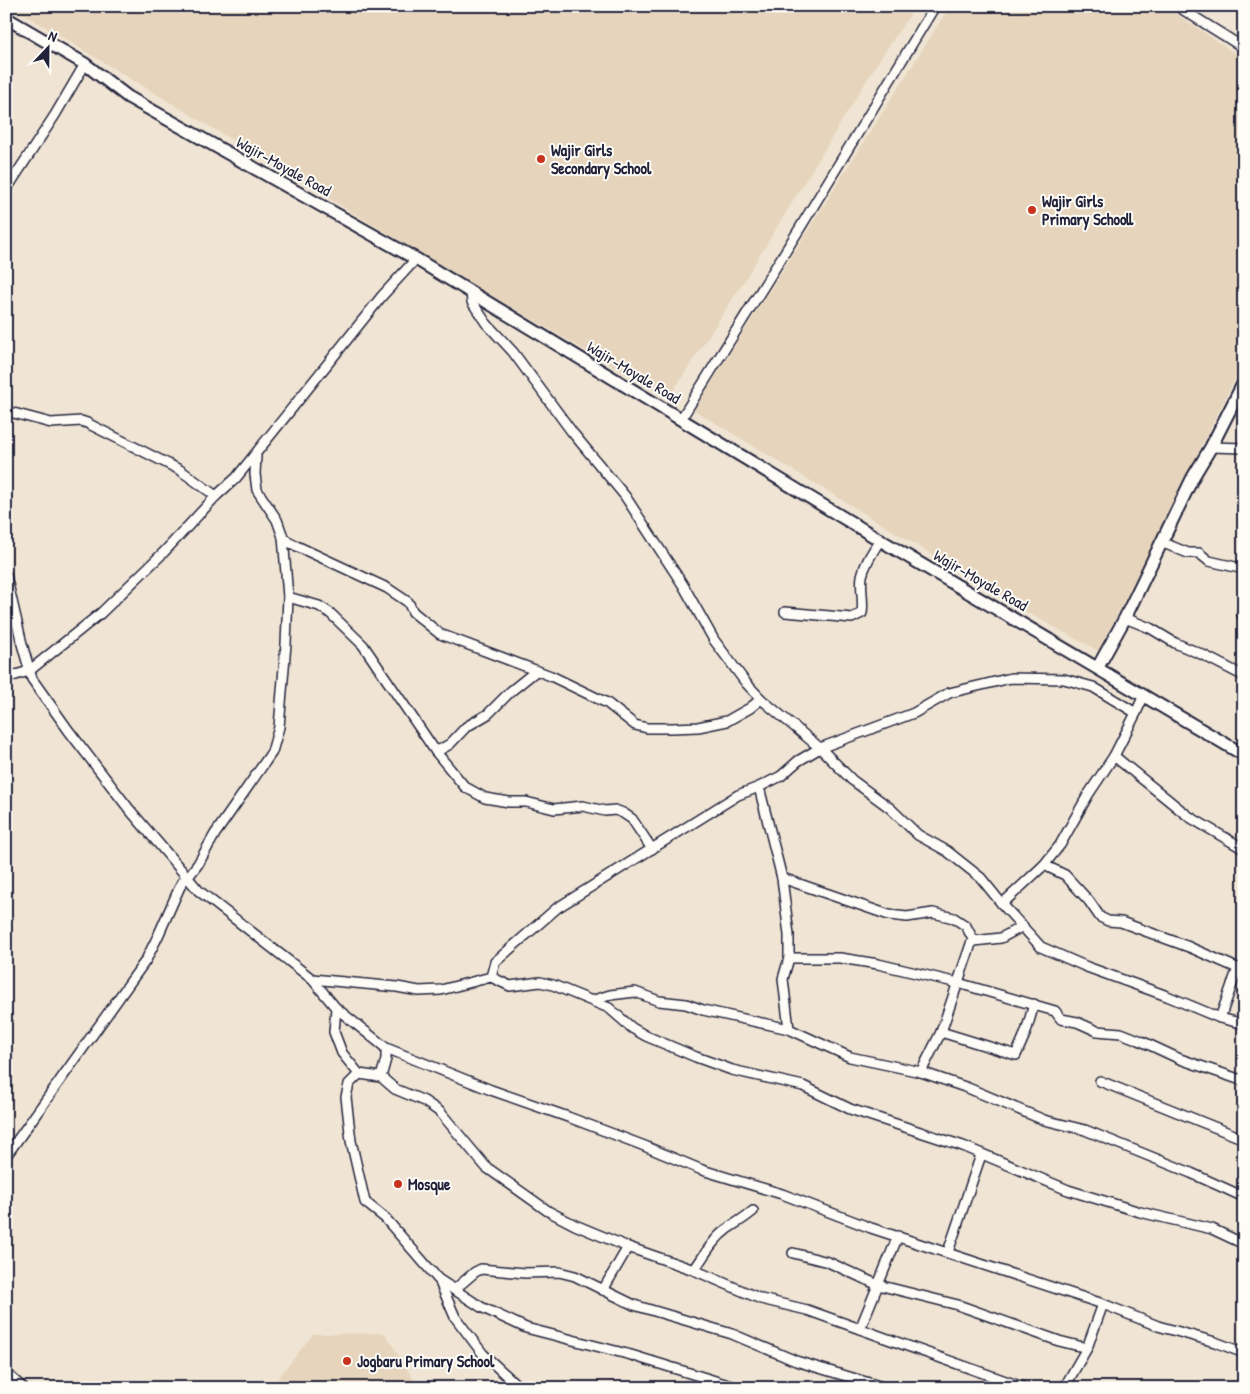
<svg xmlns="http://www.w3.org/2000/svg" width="1250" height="1394" font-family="'Patrick Hand',sans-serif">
<rect width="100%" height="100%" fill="#f0e5d4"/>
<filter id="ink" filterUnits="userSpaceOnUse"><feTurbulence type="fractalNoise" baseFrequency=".02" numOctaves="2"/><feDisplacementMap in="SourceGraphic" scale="10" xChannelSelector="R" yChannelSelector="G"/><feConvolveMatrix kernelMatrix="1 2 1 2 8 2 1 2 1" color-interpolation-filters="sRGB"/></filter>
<g filter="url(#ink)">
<g fill="#e6d5bc">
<path d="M10,6h906l-38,56 -137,224 -73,113 -242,-142z"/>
<path d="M950,6h214l80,53v302l-145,290 -71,-38 -334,-203z"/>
<path d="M385,1333l34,55h-149l43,-54z"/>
</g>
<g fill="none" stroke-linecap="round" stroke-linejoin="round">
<g stroke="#22223b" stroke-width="12">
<g id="street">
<path d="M1177,6l67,42"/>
<path d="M6,190l49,-75 30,-51"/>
<path d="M471,292l1,10 14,21 27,29 59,80 53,64 58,89 31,55 32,43 15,16 59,49 32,32 38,28 28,27 29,16 34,27 21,26 39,43 46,20 80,29 53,22 24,6"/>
<path d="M6,411l45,12 30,-2 6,2 93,47 36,26"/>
<path d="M681,419l119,-191 135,-222"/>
<path d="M1211,447l33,1"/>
<path d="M256,456l-1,18 2,16 20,30 6,17 5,5 99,46 21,14 5,10 27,22 111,42 56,27 28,22 12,3h25l26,-1 29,-6 23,-13 11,-9"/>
<path d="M1161,542l27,11h11l10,8 35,8"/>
<path d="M6,575l16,69 10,35 37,52 60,78 70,82 113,88 24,29 50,40 105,42 77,27 74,28 60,25 80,24 89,34 232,76 55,22 57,16 29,11"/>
<path d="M288,597l31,9 11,7 33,32 73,107 29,35 20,11 24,4h17l28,7 29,-3 22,5 10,-1 8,3 9,6 20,30"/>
<path d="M1244,606l-2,9 2,4"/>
<path d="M785,612l67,6 10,-5c2,-12 -2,-25 0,-37 3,-13 11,-25 18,-36"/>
<path d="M1125,618l25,10 25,15 26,11 43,22"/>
<path d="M6,678l23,-7 72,-58 63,-61 52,-56 20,-18 146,-182 34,-37"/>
<path d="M436,752l14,-8 16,-17 22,-13 23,-23 25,-20"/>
<path d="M1114,756l74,60 56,33"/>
<path d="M759,787l23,91 7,57v23l-6,21 6,50"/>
<path d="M1044,865l21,10 24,26 11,16 8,4 13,1 68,25 55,24"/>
<path d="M782,878l107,37 18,2 26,-4 21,5 12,8 8,15"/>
<path d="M1002,904l42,-39 16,-20 28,-50 26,-39 22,-43"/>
<path d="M789,958h51l38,6 80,19 97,28 6,8 16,3 20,9 24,2 18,7 41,19 64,22"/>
<path d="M491,977l4,-15 62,-54 181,-113 21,-8 22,-11 17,-15 22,-13 94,-35 35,-20 62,-15 53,1 29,8 43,26 8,-18"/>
<path d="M312,979l85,8 22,4 22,-1 50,-13 19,9 30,-4 13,3 56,23 23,20 14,8 50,21 36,13 71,16 47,23 113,37 105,44 72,22 72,17 32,15"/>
<path d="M594,1000l16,-5 25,-3 24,9 27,3 17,6 86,19 61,28 71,15 47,16 76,32 41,10 106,43 53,24"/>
<path d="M336,1008l-2,24 8,21 17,21 -10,10 -3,13 5,44 14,61 20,16 53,61 43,28 45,21 105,27 107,33"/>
<path d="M1220,1018l18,-50"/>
<path d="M941,1032l75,23 10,-23 8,-28"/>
<path d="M386,1048v11l-5,18 14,12 29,12 16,11 46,55 62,44 27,14 53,22 66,23 67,29 46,11 218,78"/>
<path d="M921,1072l20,-40 30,-88 3,-3 27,-3 22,-12"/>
<path d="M359,1074l22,3"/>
<path d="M1100,1081l144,58"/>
<path d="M6,1156l140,-196 12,-24 24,-54 6,-5 10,-13 17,-30 57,-82 7,-25 7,-83 2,-47 -5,-60"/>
<path d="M948,1252l33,-97"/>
<path d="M793,1253l35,9 50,23 80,20 101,36 28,7"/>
<path d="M694,1270c10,-14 19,-31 33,-41 9,-6 18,-11 26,-18"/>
<path d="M439,1280l16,37 28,37 37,34"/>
<path d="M454,1290l21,-18 6,-3 44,4 34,-1 16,4 59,29 98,29 64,27 90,27"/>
<path d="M603,1290l25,-43"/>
<path d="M860,1329l38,-93"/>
<path d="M6,1373l17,15"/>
<path d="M1064,1388l23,-40 16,-44"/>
</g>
</g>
<g stroke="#22223b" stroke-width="15">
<g id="secondary">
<path d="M6,18l79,46 43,33 288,162 464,281 364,215"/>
<path d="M1098,667l27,-49 68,-141 18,-30 33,-65"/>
</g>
</g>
<use href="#street" stroke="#fdfcf7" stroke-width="9"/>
<use href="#secondary" stroke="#fdfcf7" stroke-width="11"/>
</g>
</g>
<g fill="#c8321e" stroke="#fdfcf7" stroke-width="2">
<circle cx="541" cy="159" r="5"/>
<circle cx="1032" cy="210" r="5"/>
<circle cx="398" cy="1184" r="5"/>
<circle cx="347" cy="1361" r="5"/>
</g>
<g text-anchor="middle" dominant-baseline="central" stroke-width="4" stroke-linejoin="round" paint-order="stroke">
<g font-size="16" font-weight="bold" fill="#22223b" stroke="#fdfcf7" text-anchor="start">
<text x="551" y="150">Wajir Girls<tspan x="551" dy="18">Secondary School</tspan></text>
<text x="1042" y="201">Wajir Girls<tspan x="1042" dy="18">Primary Schooll</tspan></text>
<text x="408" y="1184">Mosque</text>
<text x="357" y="1361">Jogbaru Primary School</text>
</g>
<g font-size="16" fill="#22223b" stroke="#fdfcf7">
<text transform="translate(284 166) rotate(29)">Wajir-Moyale Road</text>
<text transform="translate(634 372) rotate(31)">Wajir-Moyale Road</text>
<text transform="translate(981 580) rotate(30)">Wajir-Moyale Road</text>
</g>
</g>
<rect width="1250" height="1394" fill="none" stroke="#fdfcf7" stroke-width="25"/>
<rect x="12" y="12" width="1225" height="1369" fill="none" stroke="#22223b" stroke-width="2" filter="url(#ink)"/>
<g transform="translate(48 48) rotate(22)" stroke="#fdfcf7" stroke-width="4" paint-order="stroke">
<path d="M0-4L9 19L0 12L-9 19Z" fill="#22223b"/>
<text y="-8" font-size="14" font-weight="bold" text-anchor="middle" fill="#22223b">N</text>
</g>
</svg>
